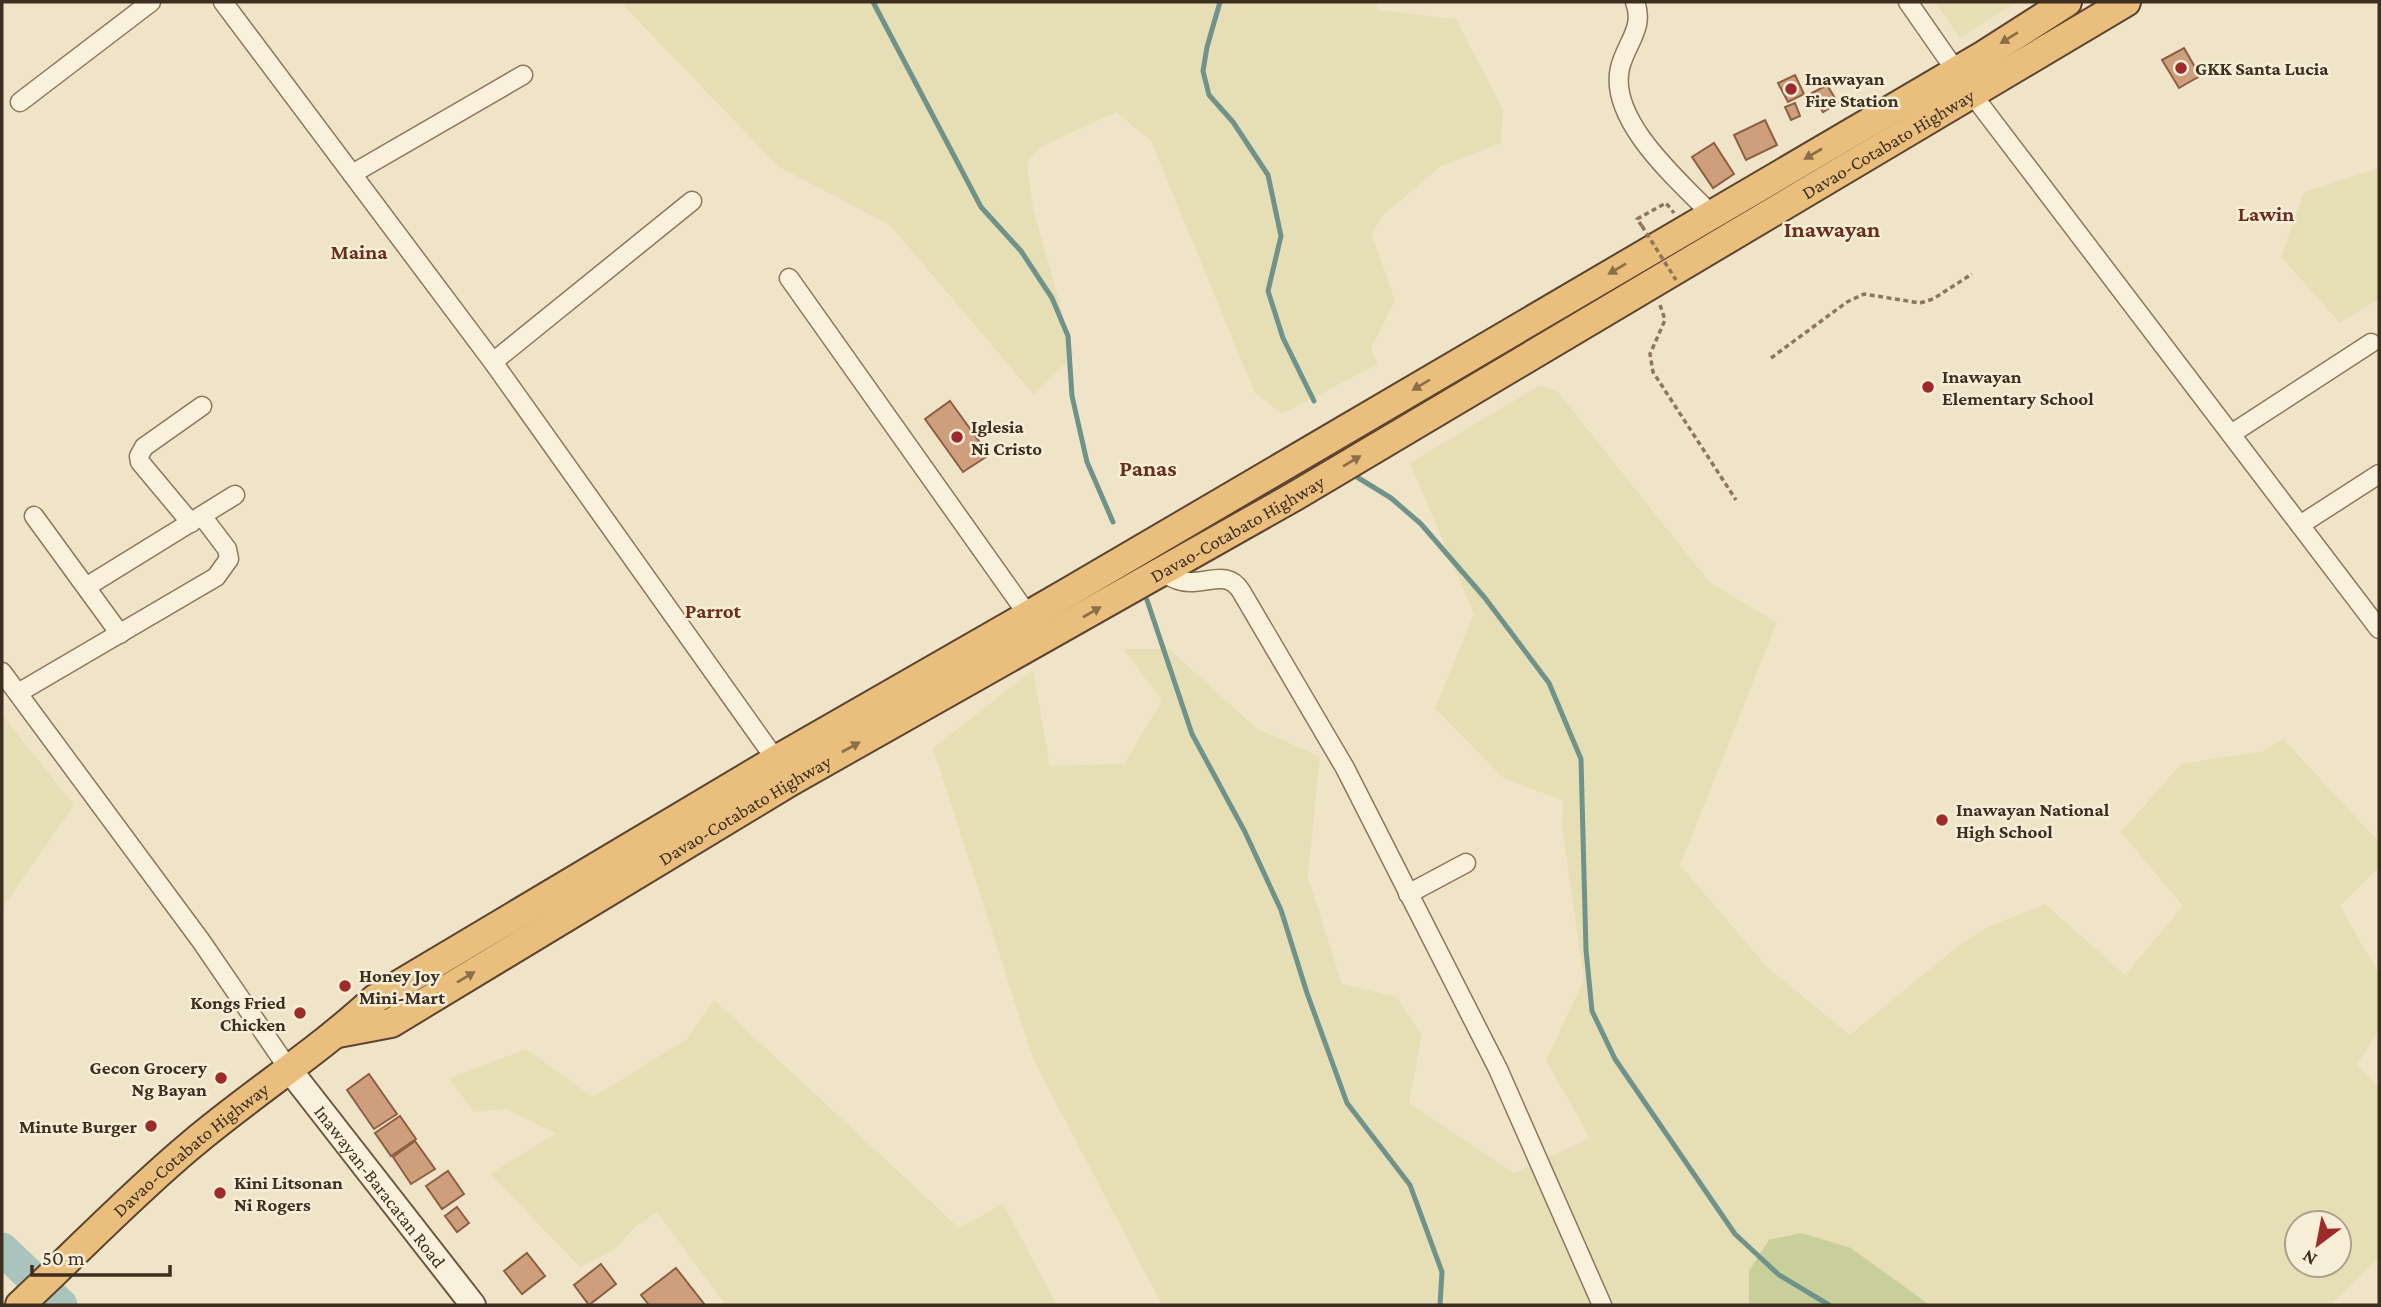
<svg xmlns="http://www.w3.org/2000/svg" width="2381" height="1307" font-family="'Crimson Pro',serif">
<rect width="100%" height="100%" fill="#f0e4c8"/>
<g fill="#e6deb5" fill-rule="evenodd">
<path d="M628,2h749v8l79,9 47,91 -2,33 -60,23 -60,51 -9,18 23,65 -24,49 7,15 -96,50 -27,-21 -104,-252 -35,-29 -77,36 -12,15 6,45 41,147 -40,40 -144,-170 -111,-58 -155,-161z"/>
<path d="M1935,2h82l-57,36z"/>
<path d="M2379,168v131l-39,24 -59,-66 23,-65z"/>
<path d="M1539,386l18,5 153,192 67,39 -97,243 87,102 83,68 108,-89 32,-20 55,-22 80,71 58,-69 -62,-74 60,-68 83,-13 19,-12 96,103v25l-39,39 39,68v57l-22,33 22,23v171l-49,47h-399l-80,-57 -102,23v34h-587l-129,-246 -100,-311 100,-78 17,96 74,-2 38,-63 -39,-52h46l87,79 64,29 -12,120 34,107 54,13 26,38 -13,68 105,70 76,-35 -44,-78 38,-80 -22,-153 1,-26 -61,-24 -67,-69 39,-94 -64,-151zM2297,1223h42v42h-42z"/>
<path d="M2,715l72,90 -72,103z"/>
<path d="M714,1000l245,228 44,-24 54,101h-331l-69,-93 -23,16 -20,22 -34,17 -90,-93 66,-41 -50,-24 -32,3 -25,-33 77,-30 67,48 94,-58z"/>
</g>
<path fill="#c9cf9b" d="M1801,1233l50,15 79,57h-181v-34l20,-31z"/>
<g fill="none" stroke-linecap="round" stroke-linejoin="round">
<g stroke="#6f938a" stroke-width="5">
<path d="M873,2l108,205 40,44 31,47 16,38 4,60 15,66 26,60"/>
<path d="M1220,2l-13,45 -4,24 6,24 24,27 35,53 13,61 -13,55 15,47 31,63"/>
<path d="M1352,474l39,24 30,26 64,74 64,85 32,76 5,191 6,61 23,48 120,175 44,41 50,30"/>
<path d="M1147,600l45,134 53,98 36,78 26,83 40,110 63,82 32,87 -2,33"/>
</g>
<path stroke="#a9c4bc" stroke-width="33" d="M2,1249l59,56"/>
</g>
<g fill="#cf9f7d" stroke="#8d5f41" stroke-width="2">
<path d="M2184,48l16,28 -21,12 -17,-28z"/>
<path d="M1795,75l9,19 -16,8 -10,-19z"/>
<path d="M1827,85l11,18 -15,9 -11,-19z"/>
<path d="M1795,103l5,13 -9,4 -6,-13z"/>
<path d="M1765,120l12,25 -31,15 -12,-25z"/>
<path d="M1714,143l20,31 -21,14 -21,-31z"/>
<path d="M950,401l39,54 -26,17 -38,-53z"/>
<path d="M369,1074l28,40 -23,15 -27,-39z"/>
<path d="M400,1116l16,23 -25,17 -16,-23z"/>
<path d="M415,1141l20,28 -24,15 -18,-27z"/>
<path d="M448,1171l16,23 -22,15 -16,-23z"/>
<path d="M457,1207l12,16 -12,9 -12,-16z"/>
<path d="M527,1253l18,23 -23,18 -18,-23z"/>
<path d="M601,1264l15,20 -27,21 -15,-20z"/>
<path d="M676,1268l29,37h-56l-8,-10z"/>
</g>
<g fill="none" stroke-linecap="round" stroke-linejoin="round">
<g stroke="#8d765c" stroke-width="21">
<g id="minor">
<path d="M223,2l270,360 288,405"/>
<path d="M1635,2c10,26 -9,41 -15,66 -12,52 58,112 91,146"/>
<path d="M1908,2l64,92 407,535"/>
<path d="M20,102l131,-100"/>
<path d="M352,174l171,-99"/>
<path d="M789,278l244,344"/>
<path d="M493,362l199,-161"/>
<path d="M2231,434l140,-91"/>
<path d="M34,516l86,118"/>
<path d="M191,523l-51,-61 -1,-6 5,-9 58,-41"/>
<path d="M2300,525l79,-51"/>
<path d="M1162,572c8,5 17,10 27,10 20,1 39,-12 52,9l104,177 153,301 104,236"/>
<path d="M86,587l149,-92"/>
<path d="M2,672l199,269 87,127"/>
<path d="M18,693l198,-116 13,-18 -2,-10 -25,-33"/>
<path d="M1408,894l58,-31"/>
</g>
</g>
<g stroke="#6f573f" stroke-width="28">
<g id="secondary">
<path id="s1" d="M288,1068l185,237"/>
</g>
</g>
<g stroke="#5b4430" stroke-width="32">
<g id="trunk">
<path id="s2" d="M338,1033l53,-10 400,-242 504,-285 831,-494"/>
<path id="s3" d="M20,1305c57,-53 111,-110 171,-160 60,-51 127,-93 184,-146l401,-239 291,-167 917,-538 83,-53"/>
</g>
</g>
<g stroke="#8d765c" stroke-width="3.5" stroke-dasharray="5 3.5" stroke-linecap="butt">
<path d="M1642,226l-5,-7 29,-16 8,10"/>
<path d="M1660,305l5,15 -15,34 3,18 83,128"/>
<path d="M1771,358l76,-56 17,-8 56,9 13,-4 39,-25"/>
</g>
<use href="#minor" stroke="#faf1dc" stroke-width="18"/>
<use href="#secondary" stroke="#faf1dc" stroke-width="24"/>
<use href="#trunk" stroke="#eabe7c" stroke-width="28"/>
<path stroke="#8d765c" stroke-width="3.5" stroke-dasharray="5 3.5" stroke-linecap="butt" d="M1642,226l34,54"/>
</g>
<defs><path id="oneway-solid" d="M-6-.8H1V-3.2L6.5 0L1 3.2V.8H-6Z" transform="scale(1.75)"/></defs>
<g fill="#8b6f49">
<use href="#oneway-solid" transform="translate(2009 38) rotate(148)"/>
<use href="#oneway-solid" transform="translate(1813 154) rotate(150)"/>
<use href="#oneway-solid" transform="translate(1617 269) rotate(149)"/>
<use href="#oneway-solid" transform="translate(1421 385) rotate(149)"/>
<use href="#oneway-solid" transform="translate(1352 461) rotate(-31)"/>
<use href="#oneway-solid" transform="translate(1092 612) rotate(-30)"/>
<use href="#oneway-solid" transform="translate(851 747) rotate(-29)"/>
<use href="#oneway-solid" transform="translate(466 977) rotate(-31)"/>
</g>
<g fill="#9e2a2b" stroke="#f7eed8" stroke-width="2.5">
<circle cx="2181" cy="68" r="7"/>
<circle cx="1791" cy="89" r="7"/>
<circle cx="1928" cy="387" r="7"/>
<circle cx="957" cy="437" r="7"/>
<circle cx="1942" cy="820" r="7"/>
<circle cx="345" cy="986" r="7"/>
<circle cx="300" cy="1013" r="7"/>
<circle cx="221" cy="1078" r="7"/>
<circle cx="151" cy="1126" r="7"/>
<circle cx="220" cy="1193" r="7"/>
</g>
<g text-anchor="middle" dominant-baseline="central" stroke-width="5" stroke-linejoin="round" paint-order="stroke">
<g font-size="19" font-weight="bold" fill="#3d2e20" stroke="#f7eed8" text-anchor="start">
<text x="2195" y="68">GKK Santa Lucia</text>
<text x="1805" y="78">Inawayan<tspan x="1805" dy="22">Fire Station</tspan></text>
<text x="1942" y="376">Inawayan<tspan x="1942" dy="22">Elementary School</tspan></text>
<text x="971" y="426">Iglesia<tspan x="971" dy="22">Ni Cristo</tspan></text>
<text x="1956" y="809">Inawayan National<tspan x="1956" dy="22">High School</tspan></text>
<text x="359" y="975">Honey Joy<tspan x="359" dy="22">Mini-Mart</tspan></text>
<text x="286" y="1002" text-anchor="end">Kongs Fried<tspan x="286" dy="22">Chicken</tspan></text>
<text x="207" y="1067" text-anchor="end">Gecon Grocery<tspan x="207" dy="22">Ng Bayan</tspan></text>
<text x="137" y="1126" text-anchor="end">Minute Burger</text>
<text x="234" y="1182">Kini Litsonan<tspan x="234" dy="22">Ni Rogers</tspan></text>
</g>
<g font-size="19" fill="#3d2e20" stroke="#f7eed8">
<text stroke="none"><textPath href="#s2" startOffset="1790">Davao-Cotabato Highway</textPath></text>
<text stroke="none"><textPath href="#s2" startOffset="1034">Davao-Cotabato Highway</textPath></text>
<text stroke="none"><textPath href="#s2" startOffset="467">Davao-Cotabato Highway</textPath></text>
<text stroke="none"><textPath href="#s3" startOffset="231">Davao-Cotabato Highway</textPath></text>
<text stroke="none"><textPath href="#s1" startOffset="150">Inawayan-Baracatan Road</textPath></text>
</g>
<g font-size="21" font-weight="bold" fill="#6b2e1e" stroke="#f7eed8">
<text x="2266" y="214">Lawin</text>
<text x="359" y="252">Maina</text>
<text x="713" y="611">Parrot</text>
</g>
<g font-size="23" font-weight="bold" fill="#6b2e1e" stroke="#f7eed8">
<text x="1832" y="229">Inawayan</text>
<text x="1148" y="468">Panas</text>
</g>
</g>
<rect width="2381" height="1307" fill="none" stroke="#3d2e20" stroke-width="7"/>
<g transform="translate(2318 1244) rotate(212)"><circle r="33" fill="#f7eed8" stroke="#ada18e" stroke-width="2"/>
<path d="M0-5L12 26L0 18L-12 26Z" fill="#9e2a2b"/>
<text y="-10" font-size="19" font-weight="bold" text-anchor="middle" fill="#3d2e20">N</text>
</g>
<path d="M32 1265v10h138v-10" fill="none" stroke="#3d2e20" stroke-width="3.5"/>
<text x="42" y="1265" font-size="21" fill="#3d2e20" stroke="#f7eed8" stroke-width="5" paint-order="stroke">50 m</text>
</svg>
